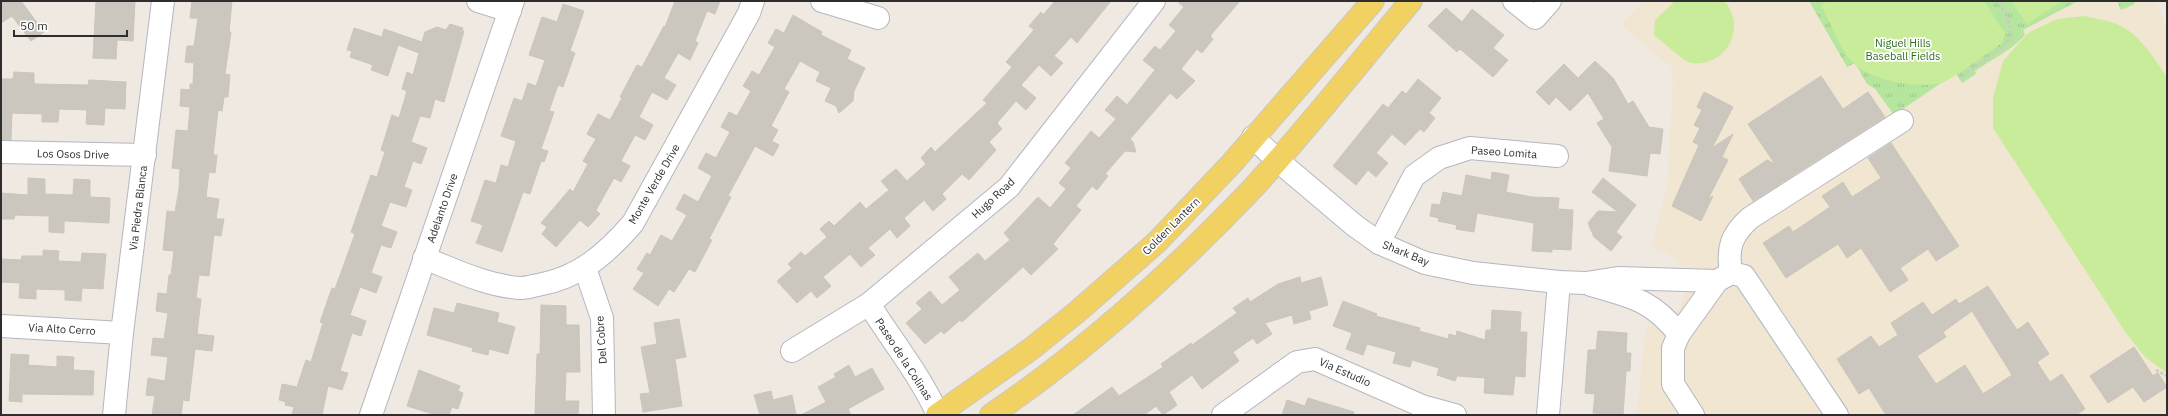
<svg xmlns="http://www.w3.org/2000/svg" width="2168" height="416" font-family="'IBM Plex Sans',sans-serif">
<defs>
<pattern id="park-tufts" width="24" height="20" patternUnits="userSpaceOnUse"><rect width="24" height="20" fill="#b6e59e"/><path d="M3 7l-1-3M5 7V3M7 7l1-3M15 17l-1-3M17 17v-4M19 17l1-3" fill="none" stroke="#9dc588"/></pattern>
</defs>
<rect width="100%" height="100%" fill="#efe9e1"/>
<path fill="#f0e6d1" d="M1643,1h166l37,66 9,-4 12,21 8,5 19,26 62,-42 6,10 14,-9 -1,-3 6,-5 35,-21 7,-15 55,-29h39l4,9 15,-9h19l12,25v389h-530l9,-88 14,-2 14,-11 7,-9 5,-20 -3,-13 -8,-13 -7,-5 -16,-7 15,-61 6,-103 -2,-16 -50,-42z"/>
<g fill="url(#park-tufts)">
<path d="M1809,1h269l-55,29 2,5c-14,16 -33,24 -50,36l1,3 -14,9 -6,-10 -62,42 -19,-26 -8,-5 -12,-21 -8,4z"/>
<path d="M2117,1h19l-3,4 -12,5z"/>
</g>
<g fill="#c9ec9a">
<path d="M1675,1h49c24,26 2,67 -33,62 -8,-2 -29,-22 -37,-28l1,-15z"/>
<path d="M1827,1h157l21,32 -3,10c-12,8 -50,37 -61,40 -27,6 -76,-3 -93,-26 -10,-13 -19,-37 -27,-52z"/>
<path d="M2011,1h51l-35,23z"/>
<path d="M2084,16c10,2 20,4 30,7 24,8 40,35 53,54v296l-22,-16 -19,-24 -133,-205v-30l10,-37 25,-28 29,-14z"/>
</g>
<g fill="#cbc7bf" stroke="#cbc5ba" fill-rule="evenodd">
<path d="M1,1h20l23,31 -13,9 -19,-25 -11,7z"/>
<path d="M96,1h39l-2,40 -16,-1 -1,19 -23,-1z"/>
<path d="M192,1h40l-3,31h2l-6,42 5,1 -2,22h-4l-2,14 -4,-1 -5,45h4l-2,18 -6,-1 -3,25 13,2 -3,20h8l-3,17 -7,-1 -5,41 -10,-1 -3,23 5,1 -4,35 17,2 -2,15 -17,-2 -6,52 -6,-1 -2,15h-29l3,-19 -9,-1 2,-17 17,3 3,-24 -17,-2 2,-17 11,1 4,-26 -12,-2 2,-18 9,1 2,-19h2l3,-24 -11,-1 4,-39 8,1 4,-23 1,-20 -8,-1 4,-38 12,1 2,-24 -10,-1 1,-17 9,1v-6h3l1,-21 -9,-1 2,-16h7l4,-28h-8z"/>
<path d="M675,1h45l-5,13 -8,-3 -12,30 3,2 -8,17 -12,-7 -14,25 12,7 -9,15 -15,-8 -13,25 14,8 -8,15 -10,-5 -14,26 9,5 -9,16 -7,-4 -18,32 4,4 -12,13 -8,-7 -24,27 -14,-13 5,-7 -6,-4 29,-34 3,3 15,-28 -5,-3 13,-22 -9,-5 11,-20 12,6 12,-22 -2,-1 17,-32 5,2 22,-41 1,1z"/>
<path d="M1055,1h56l-34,42 -6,-6 -17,19 9,7 -12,13 -12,-11 -18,20 15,13 -10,12 -10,-9 -19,22 5,6 -13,13 7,8 -27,30 -7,-6 -20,20 4,5 -13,12 -9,-11 -20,18 6,8 -13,12 -7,-9 -22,19 7,7 -14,12 -11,-13 -27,23 8,9 -14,12 -6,-7 -14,12 -20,-22 15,-13 -4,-4 13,-12 4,4 22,-19 -7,-8 9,-8 5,5 26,-24 6,7 23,-19 -8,-9 15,-12 11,12 19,-17 -5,-6 10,-11 4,5 52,-49 -4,-3 29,-33 -6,-5 28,-32 -5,-4 12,-14 2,3z"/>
<path d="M1177,1h63l-30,35 3,3 -11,14 -5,-4 -16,20 14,12 -18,18 -7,-6 -40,46 3,3 3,10 -11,-1 -20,23 3,2 -11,14 -5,-4 -16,20 5,4 -28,34 5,5 -27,26 -8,-8 -61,55 -2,-2 -16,14 -3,-3 -16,13 -19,-21 16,-14 -6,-6 14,-12 12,14 18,-15 -11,-13 29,-24 7,8 25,-21 -6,-7 34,-36 12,11 16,-19 -7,-6 12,-15 -6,-5 26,-32 8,7 17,-19 -11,-9 12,-14 10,9 28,-35 -12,-10 12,-14 5,4 16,-19 -7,-6 15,-18z"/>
<path d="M563,4l21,7 -14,40 5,2 -12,34 -5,-2 -9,26 5,1 -13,37 7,2 -4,11 -3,-1 -11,33 -7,-2 -21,60 -26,-9 7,-18 -12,-4 14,-41 11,3 5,-18 7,2 8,-26 -15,-5 13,-38 8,3 6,-18 8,3 9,-26 -16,-5 13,-38 15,5z"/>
<path d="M1446,8l16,14 10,-13 32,26 -11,13 15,12 -15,17 -33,-28 -3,3 -29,-26z"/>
<path d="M793,15l29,17 -1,3 30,15 -4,9 18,9 -11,23 -1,10 -14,12 -3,-7 -11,-5 6,-13 -15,-7 4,-9 -20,-11 -16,28 5,3 -18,34 7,4 -6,11 7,4 -6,11 -18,-10 -27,50 3,1 -22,42 3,1 -17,32 -6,-3 -15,23 -5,-3 -11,17 -25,-17 11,-16 -7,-4 10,-16 3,2 11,-20 11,6 15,-26 -11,-6 8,-15 14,8 14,-26 -14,-8 8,-15 10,5 14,-26 -9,-5 8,-15 8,4 14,-25 -8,-5 9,-15 7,4 16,-28 -7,-4 8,-14 8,4z"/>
<path d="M450,24l13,4 -1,3h2l-13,46 -7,25 -9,-3 -5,19 -10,-2 -9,26 16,6 -6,16 -8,-3 -9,26 8,3 -6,17 -16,-5 -9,24 16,6 -6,16 -10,-3 -10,28 11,4 -6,16 -16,-6 -10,28 16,6 -5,15 -9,-3 -12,38 8,2 -6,17 -14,-4 -6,29h-30l2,-8 -9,-2 1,-3 -7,-2 3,-16 15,3 9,-27 5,2 12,-39 -3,-1 12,-34 3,1 20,-55 -4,-2 20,-57 6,2 8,-25 -4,-2 11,-35 7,3 8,-27 -5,-2 5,-17 6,3 6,-22 -21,-8 -10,31 -17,-6 2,-5 -23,-8 2,-6 -5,-1 7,-22 28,9 2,-8 38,13 3,-10 12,-5 9,3z"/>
<path d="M1595,61l18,17 15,26 5,-3 16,26 14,2 -3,25 -10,-1 -3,23 -38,-5 3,-24 -15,-24 7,-4 -16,-26 -18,18 -14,-14 -7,8 -13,-13 28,-28 14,14z"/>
<path d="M14,72l20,1v11l54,1 1,-5 37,2 -1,27 -20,-1 -1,17 -18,-1 1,-14 -28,-1 -1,13h-16v-8l-30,-1 -1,27h-10v-61h12z"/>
<path d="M1821,76l22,33 25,-17 17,25 -132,84 -14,-22 28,-19 8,4 -27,-40z"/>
<path d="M1418,79l23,19 -12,15 6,5 -11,14 -4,-3 -15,16 -13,-11 -16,19 12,10 -12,14 -8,-7 -12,15 -23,-19 50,-62 5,4 14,-17 4,3z"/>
<path d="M1704,92l29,15 -21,41 21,-14 -11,23 6,3 -20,39 5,-3 -12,25 -29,-15 27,-61 -6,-3 7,-14 -6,-3 8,-15 -5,-3z"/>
<path d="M1891,143l68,103 -23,15 -8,-12 -28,19 8,12 -18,12 -29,-44 -14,10 -9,-14 -52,34 -23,-35 26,-17 4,6 37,-25 -8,-11 21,-14 9,15 29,-19 -13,-20z"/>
<path d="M1492,172l17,3 -3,17 26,5 27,1 -1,11 15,1 -2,40 -19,-1v3l-20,-1 2,-28 -57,-10 -3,19 -18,-3 1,-4 -19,-4 1,-3 -9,-2 2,-12 8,1 3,-13 19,4 4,-21 25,5z"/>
<path d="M28,178l17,1v15l28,1 1,-16 16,1v17l20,1 -1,25 -45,-2v12l-15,-1v-16l-34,-1 -1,4h-13v-26l27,2z"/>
<path d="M1603,178l33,27 -20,27 6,5 -11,14 -17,-14 -6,-14 10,-12 20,1 -26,-20z"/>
<path d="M43,250l16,1 -1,10 23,1 1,-9 24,1 -3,35 -21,-1 -1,13 -16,-1v-10l-29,-1v10l-17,-1 1,-15 -19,-1v-23l20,1 1,-4h21z"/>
<path d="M1300,277l1,6 20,-6 7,28 -19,6 2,8 -17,5 -2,-9 -27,8 7,11 -15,10 -4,-6 -20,14 6,9 -37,28 -10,-14 -23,17 8,13 -14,10 -7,-9 -12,9h-71l39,-28 7,9 44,-29 -2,-3 30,-21 1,2 45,-32 -4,-5 15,-10 2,4 28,-18z"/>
<path d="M1988,286l29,44 11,-8 21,32 -12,8 13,20 12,-8 23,35 -9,6h-190l-17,-27 -10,6 -22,-35 34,-23 8,11 19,-12 -7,-12 32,-21 9,13 24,-16 3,5zM1972,311l40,64 -29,19 -18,-29 -29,19 -19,-28 29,-19 -3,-5z"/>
<path d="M1343,301l34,13 -1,2 44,12 -1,3 29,8 1,-5 7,2 1,-5 28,9 1,-10h5l1,-20 29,2 -1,20h7l-2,45 -10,-1 -2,19 -29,-2 1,-15 -28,-2 -2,5 -18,-6 2,-7 -27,-8 -2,7 -17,-4 3,-11 -29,-8 -4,11 -17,-6 6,-16 -19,-7z"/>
<path d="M457,303l42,10 -2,9 18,5 -7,27 -19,-5 -1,6 -16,-4 1,-3 -46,-13 7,-27 20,5z"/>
<path d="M541,305l25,1v19h13l1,47h-14l-1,29h14l-1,14h-43l2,-61h3z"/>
<path d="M679,319l7,38 -11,2 7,47 -39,6 -3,-18 10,-1 -9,-46 16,-3 -3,-21z"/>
<path d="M1598,331l29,2 -1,20h5l-1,18h-4l-3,44 -30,-2 2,-19 -10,-1 3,-43h8z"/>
<path d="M2134,347l19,29 5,-3 9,14 -23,15 -11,-15 -25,16 -18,-27z"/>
<path d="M11,354l18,1 -1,10 29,2v-11l17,1 -1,13 21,1 -1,24 -71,-1v8l-13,-1z"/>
<path d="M849,365l6,12 17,-9 12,21 -36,20 3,6h-50l25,-13 -8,-15 18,-10 -2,-3z"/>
<path d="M419,370l41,16 -2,5 5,2 -5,16 -6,-2 -3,8h-13l-29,-9z"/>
<path d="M771,391l2,9 19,-5 4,20h-36l-6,-20z"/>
<path d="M1308,398l46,14 -1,3h-71l5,-15 18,6z"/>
</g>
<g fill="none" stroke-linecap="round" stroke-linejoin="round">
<g stroke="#b4b7c1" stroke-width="24">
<g id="minor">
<path d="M478,1l32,10"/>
<path d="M822,1l56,17"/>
<path d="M1514,1l21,17 15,-17"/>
<path d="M1253,137l24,23 77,65 25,18 46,20 48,10 86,9 27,1 32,-5 99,3"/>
<path d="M1,152l144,3"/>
<path d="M1379,243l35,-67 25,-18 31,-10 87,8"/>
<path d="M424,258c31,12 63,28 96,30 6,0 12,-2 18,-3 41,-7 68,-31 95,-62l116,-210 4,-12"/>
<path d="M585,268l17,50 2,97"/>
<path d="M1731,273c-4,-25 0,-38 19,-55l152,-97"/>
<path d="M1591,285c40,12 60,14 88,49"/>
<path d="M869,304c23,37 51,71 69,111"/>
<path d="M1,326l121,7"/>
<path d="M792,351l77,-47 140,-117 145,-186"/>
<path d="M114,415l8,-82 41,-332"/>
<path d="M371,415l142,-414"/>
<path d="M1223,415l74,-53 18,-3 107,47 33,9"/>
<path d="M1548,415l11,-133"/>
<path d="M1693,415l-20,-31v-36l6,-14 38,-53 14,-8 13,3 93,139"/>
</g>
</g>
<g stroke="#c9c9c9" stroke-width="24">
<g id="major">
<path d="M937,415l94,-66 46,-37 80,-70 75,-79 141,-162"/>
<path d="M991,415c96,-65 182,-143 262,-227 55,-60 106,-125 158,-187"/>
</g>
</g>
<g stroke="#c9c9c9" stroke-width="2.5" stroke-dasharray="3 2" stroke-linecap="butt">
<path d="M1959,78l44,-31 8,-11 -4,-21 -9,-14"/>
<path d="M2156,370l11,6"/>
</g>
<use href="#minor" stroke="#fff" stroke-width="22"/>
<use href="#major" stroke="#f2d163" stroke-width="22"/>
</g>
<g text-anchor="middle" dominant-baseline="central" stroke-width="3.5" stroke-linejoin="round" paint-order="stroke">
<g font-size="11" fill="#2c6e1b" stroke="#fff">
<text x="1903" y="43">Niguel Hills<tspan x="1903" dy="13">Baseball Fields</tspan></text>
</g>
<g font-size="11" fill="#2e2e2e" stroke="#fff">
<text transform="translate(1504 152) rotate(4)">Paseo Lomita</text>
<text transform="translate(73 154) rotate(1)">Los Osos Drive</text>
<text transform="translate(654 184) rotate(-60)">Monte Verde Drive</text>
<text transform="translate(993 198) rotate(-43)">Hugo Road</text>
<text transform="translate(138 208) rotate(-83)">Via Piedra Blanca</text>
<text transform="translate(442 208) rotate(-71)">Adelanto Drive</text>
<text transform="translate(1171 226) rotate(-45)">Golden Lantern</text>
<text transform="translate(1406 253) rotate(22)">Shark Bay</text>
<text transform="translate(62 329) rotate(3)">Via Alto Cerro</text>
<text transform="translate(601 340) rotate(-94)">Del Cobre</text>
<text transform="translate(904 359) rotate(57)">Paseo de la Colinas</text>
<text transform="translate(1345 372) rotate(24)">Via Estudio</text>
</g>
</g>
<rect width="2168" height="416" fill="none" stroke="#2e2e2e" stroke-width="4"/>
<path d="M14 30v6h113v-6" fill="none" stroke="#2e2e2e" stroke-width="2"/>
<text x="20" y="30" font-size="12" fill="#2e2e2e" stroke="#ffffff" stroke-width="3" paint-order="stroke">50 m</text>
</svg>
